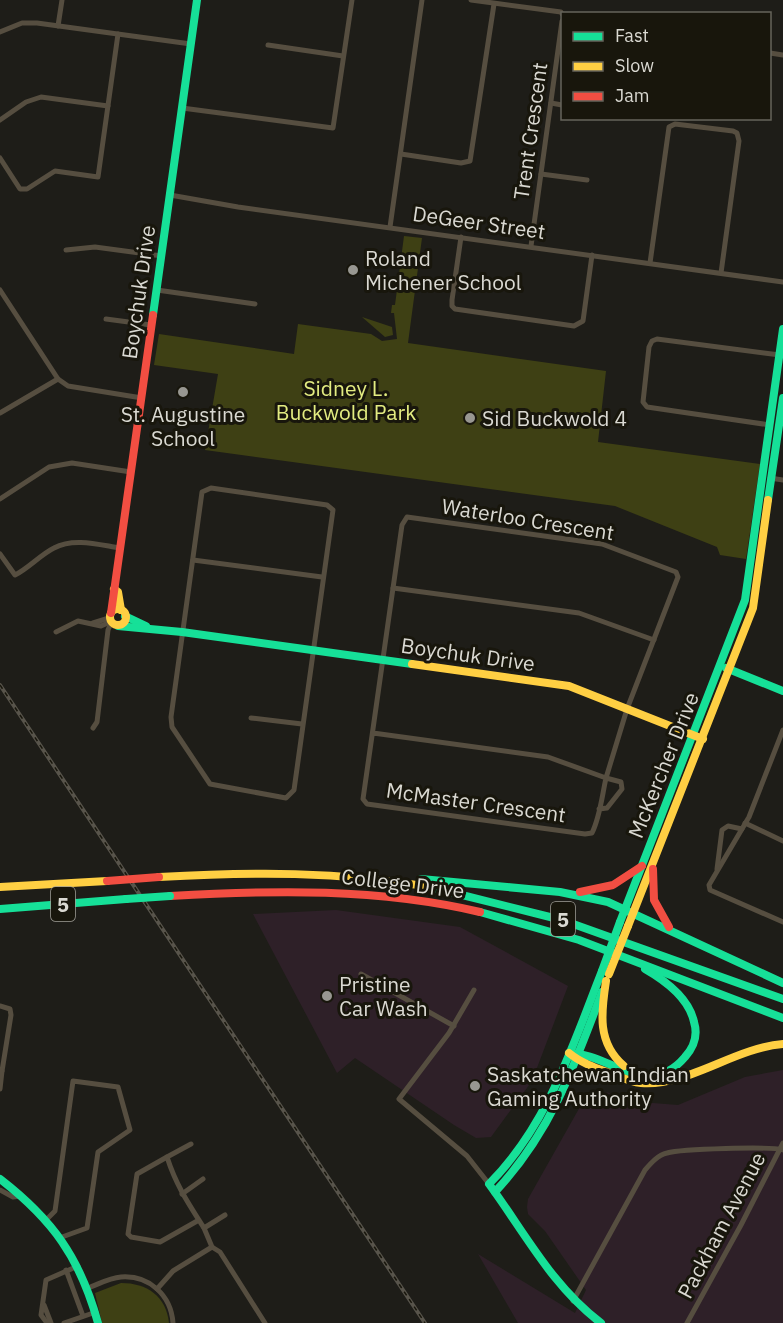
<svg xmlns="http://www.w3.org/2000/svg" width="783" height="1323" font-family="'IBM Plex Sans',sans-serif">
<rect width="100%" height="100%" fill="#1e1d18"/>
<g fill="#2e2028">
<path d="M336,910l124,17 108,59 -36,95 -41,56 -15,1 -22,-13 -99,-67 -18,15 -84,-159z"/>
<path d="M783,1070v253h-265l-40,-69 97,59 11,-23 -41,-59 -17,-17 -1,-7 1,-8 57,-101 10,-6h11l34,10 38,3 67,-28z"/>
</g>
<g fill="#3e4014">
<path d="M404,236l18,2 -14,105 198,28 -8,71 162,22 -14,95 -26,-4 -3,-8 -102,-41 -410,-56 13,-76 -64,-9 5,-31 135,20 4,-30 73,10 11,7 15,-2 -3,-26h-3l1,-8h3z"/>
<path d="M362,317l30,10 1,8 -8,2z"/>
<path d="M121,1283c26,0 45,13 48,40h-67l-7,-30z"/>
</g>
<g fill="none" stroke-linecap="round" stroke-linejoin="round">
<g stroke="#564e40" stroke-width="5">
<path d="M471,0l90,12 1,2"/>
<path d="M58,26l4,-26"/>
<path d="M0,32l22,-9h15l154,21"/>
<path d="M268,45l75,11"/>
<path d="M770,53l13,2"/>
<path d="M551,103l11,2"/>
<path d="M182,108l151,20 19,-128"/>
<path d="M0,120l26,-18 15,-5 67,9"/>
<path d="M401,154l60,9 9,-2 24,-157"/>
<path d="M0,158l20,31h7l28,-18 43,6 20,-143"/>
<path d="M541,174l46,6"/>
<path d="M170,195l68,12 545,75"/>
<path d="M390,227l32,-227"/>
<path d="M461,237l-9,63v6l3,3 119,17 9,-5 9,-66"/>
<path d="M531,246l31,-225"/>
<path d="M66,250l29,-3 67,9"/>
<path d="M650,263l19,-136 6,-3 58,7 4,2 2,8 -18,132"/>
<path d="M0,290l58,89 10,7 74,12"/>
<path d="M157,290l98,14"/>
<path d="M106,319l45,6"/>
<path d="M0,413l58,-34"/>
<path d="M770,425l-123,-18 -4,-5 6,-55 3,-6 5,-2 123,16"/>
<path d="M770,478l13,2"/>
<path d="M211,488l116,17 6,5 -39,280 -8,8 -76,-14 -38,-57 -1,-10 31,-225z"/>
<path d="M0,499l49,-32 23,-4 59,9"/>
<path d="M0,554l15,21c14,-7 25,-20 39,-27 20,-11 46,-3 66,0"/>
<path d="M193,560l129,17"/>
<path d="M393,588l186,25 75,27"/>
<path d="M93,623l16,-5"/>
<path d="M56,632l22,-11 23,5 9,-4"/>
<path d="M251,718l51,6"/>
<path d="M93,728l4,-6 11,-92 3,-7"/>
<path d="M783,730l-34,87 -40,68 1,5 73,32"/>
<path d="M373,733l175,24 58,21 21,-69 51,-132 -2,-5 -74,-28 -195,-27 -5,8 -39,274 4,5 218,30 7,-1c8,-16 10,-37 14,-55l15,4 1,7 -15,19 -8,1"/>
<path d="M745,823l38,18"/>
<path d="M717,869l5,-39 6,-4 14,3"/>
<path d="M361,974l93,52"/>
<path d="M474,990l-25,43 -50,66 68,57 22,28"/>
<path d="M0,1006l10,3 1,6 -9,56 -2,-1"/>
<path d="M0,1089l2,-18"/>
<path d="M167,1157l24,-13"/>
<path d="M0,1190l13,7 7,-1"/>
<path d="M182,1194l21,-15"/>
<path d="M48,1218l7,-7 18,-130 45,6 12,43 -32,22 -11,76 -25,9"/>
<path d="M199,1220l-39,22 -29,-5 -3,-3 9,-60 30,-17c9,28 21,46 37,71l8,19"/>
<path d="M204,1228l21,-13"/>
<path d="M66,1270l17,46"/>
<path d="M88,1288c11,-4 21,-10 33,-11 28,-2 50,18 52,46"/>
<path d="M157,1289l16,-18 39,-24 8,5 45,71"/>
<path d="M573,1301l72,-131c6,-7 13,-15 22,-17 14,-4 104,-7 116,-3"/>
<path d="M44,1305l7,18"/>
<path d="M47,1323l-6,-8 5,-35 32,-14"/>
<path d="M64,1323l32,-11"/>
<path d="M687,1323l54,-98 42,-82"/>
</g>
<g stroke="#16e098" stroke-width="8">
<path d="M153,315l44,-315"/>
<path d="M768,500l15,-102"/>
<path d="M125,616l21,10"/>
<path d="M118,626l64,6 230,32"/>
<path d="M726,668l57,23"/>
<path d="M421,879l139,13 48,10 175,81"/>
<path d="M430,887l132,33 221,79"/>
<path d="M0,909l126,-10"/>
<path d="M480,912l99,28 204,78"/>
<path d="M620,922l125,-322 38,-271"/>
<path d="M569,1053c40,0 79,48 116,4 9,-10 13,-22 9,-35 -5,-24 -28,-41 -49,-53"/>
<path d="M0,1179c53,41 80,79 98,144"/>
<path d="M495,1192c56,-60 79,-125 107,-200"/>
<path d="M601,1323c-49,-37 -76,-90 -112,-139 59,-59 83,-137 113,-213"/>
</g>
<g stroke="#ffcf43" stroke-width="8">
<path d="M114,589l4,3 3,18"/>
<circle cx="118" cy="617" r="8"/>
<path d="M412,664l157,22 134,53"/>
<path d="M159,877c92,-5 180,-6 271,10"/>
<path d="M0,887l107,-6"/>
<path d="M628,926l125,-318 15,-108"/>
<path d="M606,981c-5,32 -9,62 18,85"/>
<path d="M569,1053c12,10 27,15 41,20 10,4 21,9 31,10 46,4 93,-35 142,-39"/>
</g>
<g stroke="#f24e42" stroke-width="8">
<path d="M111,613l42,-298"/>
<path d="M653,869l1,31 15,27"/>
<path d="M580,892l33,-7 29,-19"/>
<path d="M170,896c104,-6 208,-8 310,16"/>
</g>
<g stroke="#58544b" stroke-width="4">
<path id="rail" d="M0,685l425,638"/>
</g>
<use href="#rail" stroke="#18160c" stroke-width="1.5" stroke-dasharray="4.5" stroke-linecap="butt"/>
<g stroke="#16e098" stroke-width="8">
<path d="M126,899l44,-3"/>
<path d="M602,971l18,-49"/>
</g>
<path stroke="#ffcf43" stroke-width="8" d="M609,974l19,-48"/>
<path stroke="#f24e42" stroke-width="8" d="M107,881l52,-4"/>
</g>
<g fill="#989791" stroke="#18160c" stroke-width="2">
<circle cx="353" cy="270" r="6"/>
<circle cx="183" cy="392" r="6"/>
<circle cx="470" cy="418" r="6"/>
<circle cx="327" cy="996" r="6"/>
<circle cx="475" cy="1086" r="6"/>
</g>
<g text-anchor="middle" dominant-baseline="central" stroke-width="6" stroke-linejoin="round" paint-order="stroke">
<g fill="#18160c" stroke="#a09e97" stroke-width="1.5">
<rect x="51" y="887" width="24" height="34" rx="4.5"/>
<rect x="551" y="902" width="24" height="34" rx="4.5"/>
</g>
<g font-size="20" font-weight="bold" fill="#dad9d2">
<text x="63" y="904">5</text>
<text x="563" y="919">5</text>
</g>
<g font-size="21" fill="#dad9d2" stroke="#18160c">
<text transform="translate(530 131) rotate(-82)">Trent Crescent</text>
<text transform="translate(479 222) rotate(8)">DeGeer Street</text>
<text transform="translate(138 292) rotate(-82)">Boychuk Drive</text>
<text transform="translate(528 519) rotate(9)">Waterloo Crescent</text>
<text transform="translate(468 654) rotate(8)">Boychuk Drive</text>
<text transform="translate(663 765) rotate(-68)">McKercher Drive</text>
<text transform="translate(476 802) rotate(8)">McMaster Crescent</text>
<text transform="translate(403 883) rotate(7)">College Drive</text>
<text transform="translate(721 1225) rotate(-62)">Packham Avenue</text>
</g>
<g font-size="21" fill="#dad9d2" stroke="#18160c" text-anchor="start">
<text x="365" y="258">Roland<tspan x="365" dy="24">Michener School</tspan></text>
<text x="183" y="414" text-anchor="middle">St. Augustine<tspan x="183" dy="24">School</tspan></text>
<text x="482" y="418">Sid Buckwold 4</text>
<text x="339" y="984">Pristine<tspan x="339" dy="24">Car Wash</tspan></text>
<text x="487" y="1074">Saskatchewan Indian<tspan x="487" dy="24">Gaming Authority</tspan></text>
</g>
<g font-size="21" fill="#e3ec81" stroke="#18160c">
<text x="346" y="388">Sidney L.<tspan x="346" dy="24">Buckwold Park</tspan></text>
</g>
</g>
<rect x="561" y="12" width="210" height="108" fill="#18160c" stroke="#66645b" stroke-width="1.5"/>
<rect x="573" y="32" width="30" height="9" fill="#16e098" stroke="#66645b" stroke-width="1.5"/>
<text x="615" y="42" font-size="18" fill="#dad9d2">Fast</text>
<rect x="573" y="62" width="30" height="9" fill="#ffcf43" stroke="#66645b" stroke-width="1.5"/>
<text x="615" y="72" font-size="18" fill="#dad9d2">Slow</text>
<rect x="573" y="92" width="30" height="9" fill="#f24e42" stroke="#66645b" stroke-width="1.5"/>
<text x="615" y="102" font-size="18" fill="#dad9d2">Jam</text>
</svg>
